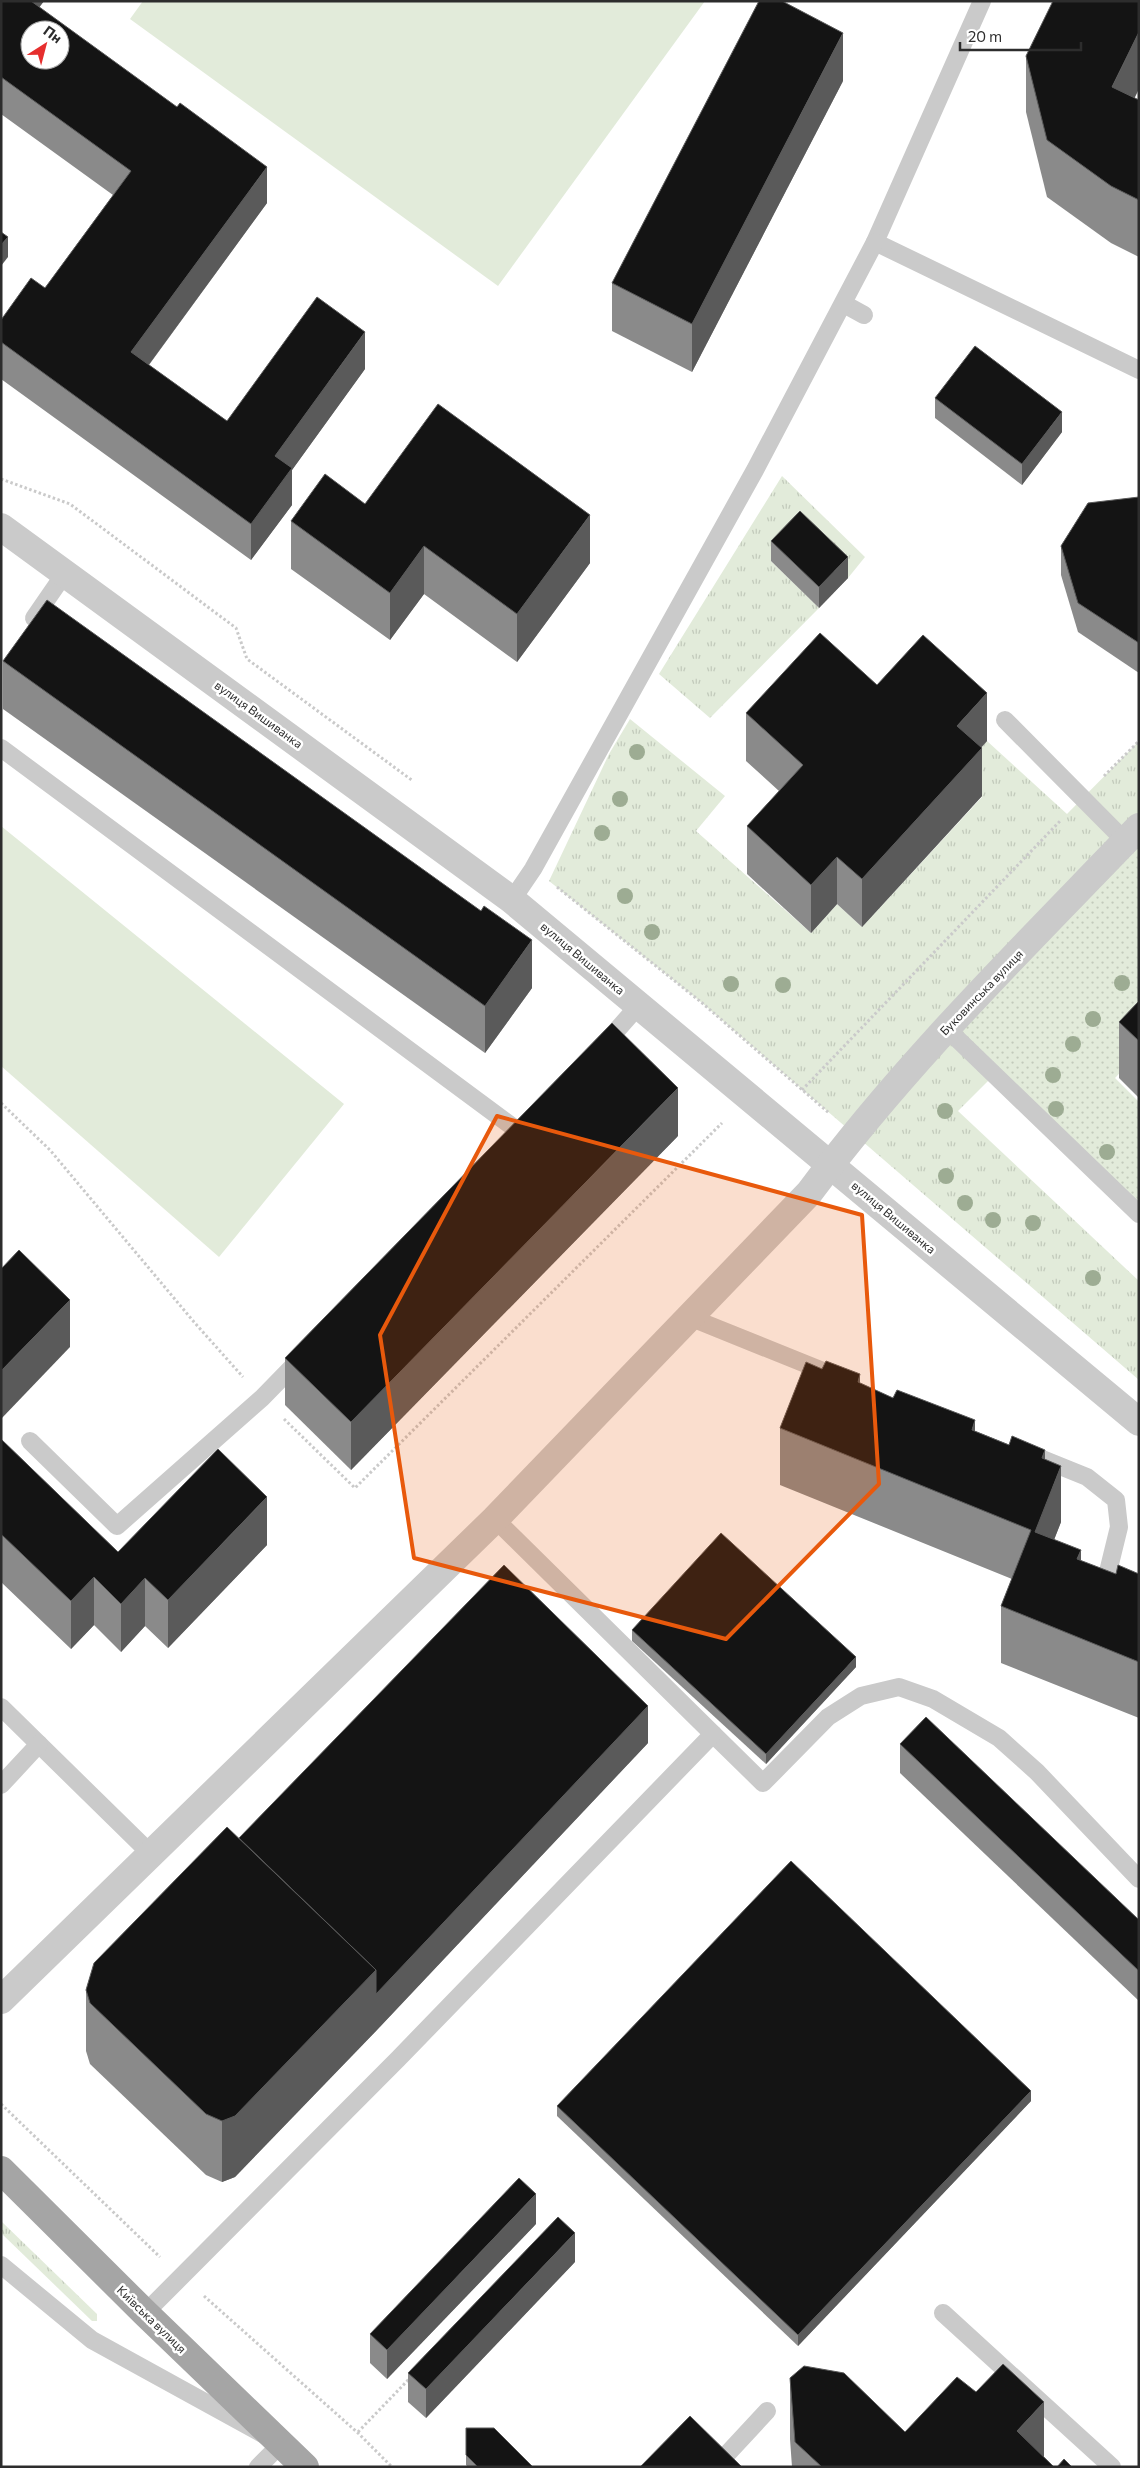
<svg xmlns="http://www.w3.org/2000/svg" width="1140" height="2468" font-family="Commissioner,sans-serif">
<defs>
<pattern id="grass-tufts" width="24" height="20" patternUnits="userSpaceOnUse" patternTransform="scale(1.25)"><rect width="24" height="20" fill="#e2ebda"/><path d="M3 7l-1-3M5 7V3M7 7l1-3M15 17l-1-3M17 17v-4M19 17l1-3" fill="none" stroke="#c2cabb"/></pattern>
<pattern id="park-dots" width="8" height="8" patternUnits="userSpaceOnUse" patternTransform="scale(1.25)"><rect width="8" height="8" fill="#e2ebda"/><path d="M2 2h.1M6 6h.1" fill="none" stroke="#c2cabb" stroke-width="1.8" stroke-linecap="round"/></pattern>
</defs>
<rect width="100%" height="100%" fill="#fff"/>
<g fill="url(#grass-tufts)">
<path d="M782,476l83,81 -17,21 -48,-47 -29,30 48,47 -109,110 -51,-44z"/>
<path d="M630,719l95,77 -29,35 115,102 26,-29 25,23 120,-130 -25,-24 30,-32 80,73 72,-73v86l-145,248 -36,36 181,170v99l-438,-378 -152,-121 60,-127z"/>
<path d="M1,2221l96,93v7h-5l-91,-88z"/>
</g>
<path fill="url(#park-dots)" d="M1139,827v226l-24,25 24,24v112l-193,-186z"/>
<g fill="#e2ebda">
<path d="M143,1h562l-207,285 -368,-267z"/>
<path d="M1,826l343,278 -125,153 -218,-191z"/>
</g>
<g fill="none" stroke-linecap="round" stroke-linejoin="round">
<g stroke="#cacaca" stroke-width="3" stroke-dasharray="2.5 2.5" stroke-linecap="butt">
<path d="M1,479l69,25 166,124 11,31 166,122"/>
<path d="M1104,776l35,-35"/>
<path d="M557,887l144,115 128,111"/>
<path d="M802,1090l259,-270"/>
<path d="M1,1103l49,47 144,172 49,55"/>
<path d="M284,1419l71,69 367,-365"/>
<path d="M1,2104l159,153"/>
<path d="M204,2296l154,137 34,34"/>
<path d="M358,2432l53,-55"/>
</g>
<g stroke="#cacaca" stroke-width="18">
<path d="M982,1l-107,241 264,128"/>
<path d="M844,304l20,11"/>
<path d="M34,618l31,-45"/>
<path d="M1005,720l120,121"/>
<path d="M1,748l520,385"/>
<path d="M512,900l21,-31 222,-399 120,-228"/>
<path d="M946,1028l193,186"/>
<path d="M602,1047l37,-42"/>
<path d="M689,1317l139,56"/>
<path d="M30,1441l87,85 145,-128 40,-41"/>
<path d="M1040,1458l47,19 29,23 3,27 -12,49 32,13"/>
<path d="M1,1707l150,147"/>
<path d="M713,1734l50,49 65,-66 33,-21 38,-9 34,12 66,39 38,34 102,107"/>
<path d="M1,1785l38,-41"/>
<path d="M1,2265l91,75 189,104 -23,23"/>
<path d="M145,2313l253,-254 315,-325 -218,-215"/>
<path d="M943,2313l169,154"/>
<path d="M715,2467l52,-56"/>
</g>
<g stroke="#cacaca" stroke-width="28">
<path d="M1,527l511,373 627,522"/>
<path d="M1,2000l494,-481 314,-326c98,-132 216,-247 330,-366"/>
</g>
<path stroke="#a5a5a5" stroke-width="28" d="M1,2170l144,143 160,154"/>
</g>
<g fill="#9dac93">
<circle cx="637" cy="752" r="8"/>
<circle cx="620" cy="799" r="8"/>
<circle cx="602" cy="833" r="8"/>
<circle cx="625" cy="896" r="8"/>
<circle cx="652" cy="932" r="8"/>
<circle cx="1122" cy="983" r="8"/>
<circle cx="731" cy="984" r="8"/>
<circle cx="783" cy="985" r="8"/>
<circle cx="1093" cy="1019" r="8"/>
<circle cx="1073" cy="1044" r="8"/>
<circle cx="1053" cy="1075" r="8"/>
<circle cx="1056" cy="1109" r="8"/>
<circle cx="945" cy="1111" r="8"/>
<circle cx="1107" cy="1152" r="8"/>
<circle cx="946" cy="1176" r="8"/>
<circle cx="965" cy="1203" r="8"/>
<circle cx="993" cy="1220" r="8"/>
<circle cx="1033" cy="1223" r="8"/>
<circle cx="1093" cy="1278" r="8"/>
</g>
<g fill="#8a8a8a">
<path d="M1,1h43l-5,6 228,196 -118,162 78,56 138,-52 -73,101v35l-41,55 -250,-181v-59l44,-32 68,-93 -112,-81z"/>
<path d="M1026,56l113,44v157l-28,-14 -64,-46 -21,-85z"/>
<path d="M843,81l-151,291 -80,-41v-48z"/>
<path d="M935,398l127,34 -40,53 -87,-67z"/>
<path d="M1139,497v176l-61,-41 -17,-57v-29z"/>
<path d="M365,504l225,59 -73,99 -93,-68 -34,46 -99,-71v-48z"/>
<path d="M771,541l77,37 -29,30 -48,-47z"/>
<path d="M3,661l529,327 -47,65 -482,-344z"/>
<path d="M746,713l241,28 -6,7 1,48 -120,131 -25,-23 -26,29 -64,-59v-48l32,-35 -33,-30z"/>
<path d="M1139,1001v97l-20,-20v-56z"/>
<path d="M678,1136l-327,334 -66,-65v-47z"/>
<path d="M822,1369l38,15 33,14 152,61 16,63 -7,18 27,21 35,13h23v144l-138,-55v-57l11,-27 -232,-94v-57z"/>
<path d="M1,1439l117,113 149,-7 -99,103 -23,-22 -24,26 -27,-27 -23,24 -70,-67z"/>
<path d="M632,1630l224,37 -90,97 -134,-123z"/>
<path d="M648,1743l-272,288 -141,146 -13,5 -16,-7 -116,-111 -4,-13v-61l153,-152z"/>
<path d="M900,1744l239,176v81l-239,-228z"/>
<path d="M1031,2101l-233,245 -241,-230v-10z"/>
<path d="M536,2224l-149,155 -17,-16v-29z"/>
<path d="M575,2262l-149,156 -18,-16v-29z"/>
<path d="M790,2378l115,54 139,25 10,10h-262l-2,-28z"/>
<path d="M466,2428l67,39h-65l-2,-2z"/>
</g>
<g fill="#5a5a5a">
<path d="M22,1h22l-22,30z"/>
<path d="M1139,32v57l-27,55v-57z"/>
<path d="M843,33v48l-151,291v-48z"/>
<path d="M267,167v36l-136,186v-37z"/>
<path d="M8,237v20l-7,9v-21z"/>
<path d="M365,332v37l-73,101v35l-41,55v-36l24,-68z"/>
<path d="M1062,412v20l-40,53v-21z"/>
<path d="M590,515v48l-73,99v-48z"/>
<path d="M424,546v48l-34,46v-47z"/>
<path d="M848,557v21l-29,30v-21z"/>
<path d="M987,693v48l-30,32v-47z"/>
<path d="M982,748v48l-120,131v-48z"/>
<path d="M837,857v47l-26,29v-48z"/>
<path d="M532,940v48l-47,65v-47z"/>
<path d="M678,1088v48l-327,334v-48z"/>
<path d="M70,1300v47l-69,72v-48z"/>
<path d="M860,1374v57l-2,-49z"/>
<path d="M975,1420v57l-3,-47z"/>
<path d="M1045,1450v56l16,-40v56l-26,66v-56l7,-74z"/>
<path d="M267,1497v48l-99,103v-48z"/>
<path d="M1081,1550v57l-4,-48z"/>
<path d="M94,1577v48l-23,24v-48z"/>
<path d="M145,1578v48l-24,26v-48z"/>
<path d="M856,1657v10l-90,97v-10z"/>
<path d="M648,1706v37l-272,288 -141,146 -13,5v-61l154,-151z"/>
<path d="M1031,2091v10l-233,245v-11z"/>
<path d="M536,2194v30l-149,155v-29z"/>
<path d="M575,2233v29l-149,156v-29z"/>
<path d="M1044,2402v61l-27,-32z"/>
</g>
<g fill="#141414" stroke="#5a5a5a" fill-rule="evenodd">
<path d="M1,1h30l146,106 3,-4 87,64 -136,185 96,69 90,-124 48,35 -90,124 17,12 -41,56 -250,-182v-22l30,-42 14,10 86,-117 -130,-94zM30,30h30v30h-30z"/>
<path d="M759,1h23l61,32 -151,291 -80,-41z"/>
<path d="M1053,1h86v31l-27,55 27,13v100l-28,-14 -64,-46 -21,-84z"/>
<path d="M1,232l7,5 -7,8z"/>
<path d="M975,346l87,66 -40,52 -87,-66z"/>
<path d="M438,404l152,111 -73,99 -93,-68 -34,47 -99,-72 34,-47 40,30z"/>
<path d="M1139,497v146l-61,-40 -17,-57 27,-43z"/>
<path d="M800,511l48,46 -29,30 -48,-46z"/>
<path d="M47,600l434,311 3,-5 48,34 -47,66 -482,-345z"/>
<path d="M820,633l57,52 46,-50 64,58 -30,33 25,22 -120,131 -25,-22 -26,28 -64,-59 56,-61 -57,-52z"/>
<path d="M1139,1001v40l-20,-19z"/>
<path d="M612,1023l66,65 -327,334 -66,-64z"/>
<path d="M19,1250l51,50 -69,71v-102z"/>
<path d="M826,1361l34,13 -2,8 35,16 4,-8 78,30 -3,10 37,15 3,-9 33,14 -3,8 19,8 -26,66 46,18 -4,9 39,15 2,-9 21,9v88l-138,-56 30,-76 -251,-102 26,-66 16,7z"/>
<path d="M1,1439l117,113 100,-103 49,48 -99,103 -23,-22 -24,26 -27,-27 -23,24 -70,-67z"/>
<path d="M721,1533l135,124 -90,97 -134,-124z"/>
<path d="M504,1565l144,141 -272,288v-24l-137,-132z"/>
<path d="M926,1717l213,203v51l-239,-227z"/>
<path d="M227,1827l149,143 -141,146 -13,5 -16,-7 -116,-111 -4,-13 8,-27z"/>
<path d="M791,1861l240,230 -233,244 -241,-229z"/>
<path d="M519,2178l17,16 -149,156 -17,-16z"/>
<path d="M558,2217l17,16 -149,156 -18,-16z"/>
<path d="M1003,2364l41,38 -27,29 37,36h-232l-27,-25 -5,-64 14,-12 40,7 61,59 52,-55 19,15z"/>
<path d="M690,2416l52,51h-102z"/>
<path d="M466,2428h28l39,39h-55l-12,-12z"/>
<path d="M1064,2459l8,8h-15z"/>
</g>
<path fill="#e8590c" fill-opacity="0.2" stroke="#e8590c" stroke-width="4" stroke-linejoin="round" d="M497,1116l365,99 17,269 -153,155 -312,-81 -34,-223z"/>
<g text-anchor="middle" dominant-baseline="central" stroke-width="5" stroke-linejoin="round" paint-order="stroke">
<g font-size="12" fill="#2d2d2d" stroke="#fff">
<text transform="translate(259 714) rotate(36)">вулиця Вишиванка</text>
<text transform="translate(583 958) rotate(40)">вулиця Вишиванка</text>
<text transform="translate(981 992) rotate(-46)">Буковинська вулиця</text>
<text transform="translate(894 1217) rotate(40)">вулиця Вишиванка</text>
<text transform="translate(152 2319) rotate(44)">Київська вулиця</text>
</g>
</g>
<rect width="1140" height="2468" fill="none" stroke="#2d2d2d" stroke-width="5"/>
<g transform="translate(45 45) rotate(36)"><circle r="24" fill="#ffffff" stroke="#ababab"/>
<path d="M0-4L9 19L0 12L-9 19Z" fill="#e62f2e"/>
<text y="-8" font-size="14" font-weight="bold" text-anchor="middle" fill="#2d2d2d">Пн</text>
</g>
<path d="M960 42v8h121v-8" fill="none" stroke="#2d2d2d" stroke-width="2.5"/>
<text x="968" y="42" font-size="15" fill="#2d2d2d" stroke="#ffffff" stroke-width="4" paint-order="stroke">20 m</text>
</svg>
